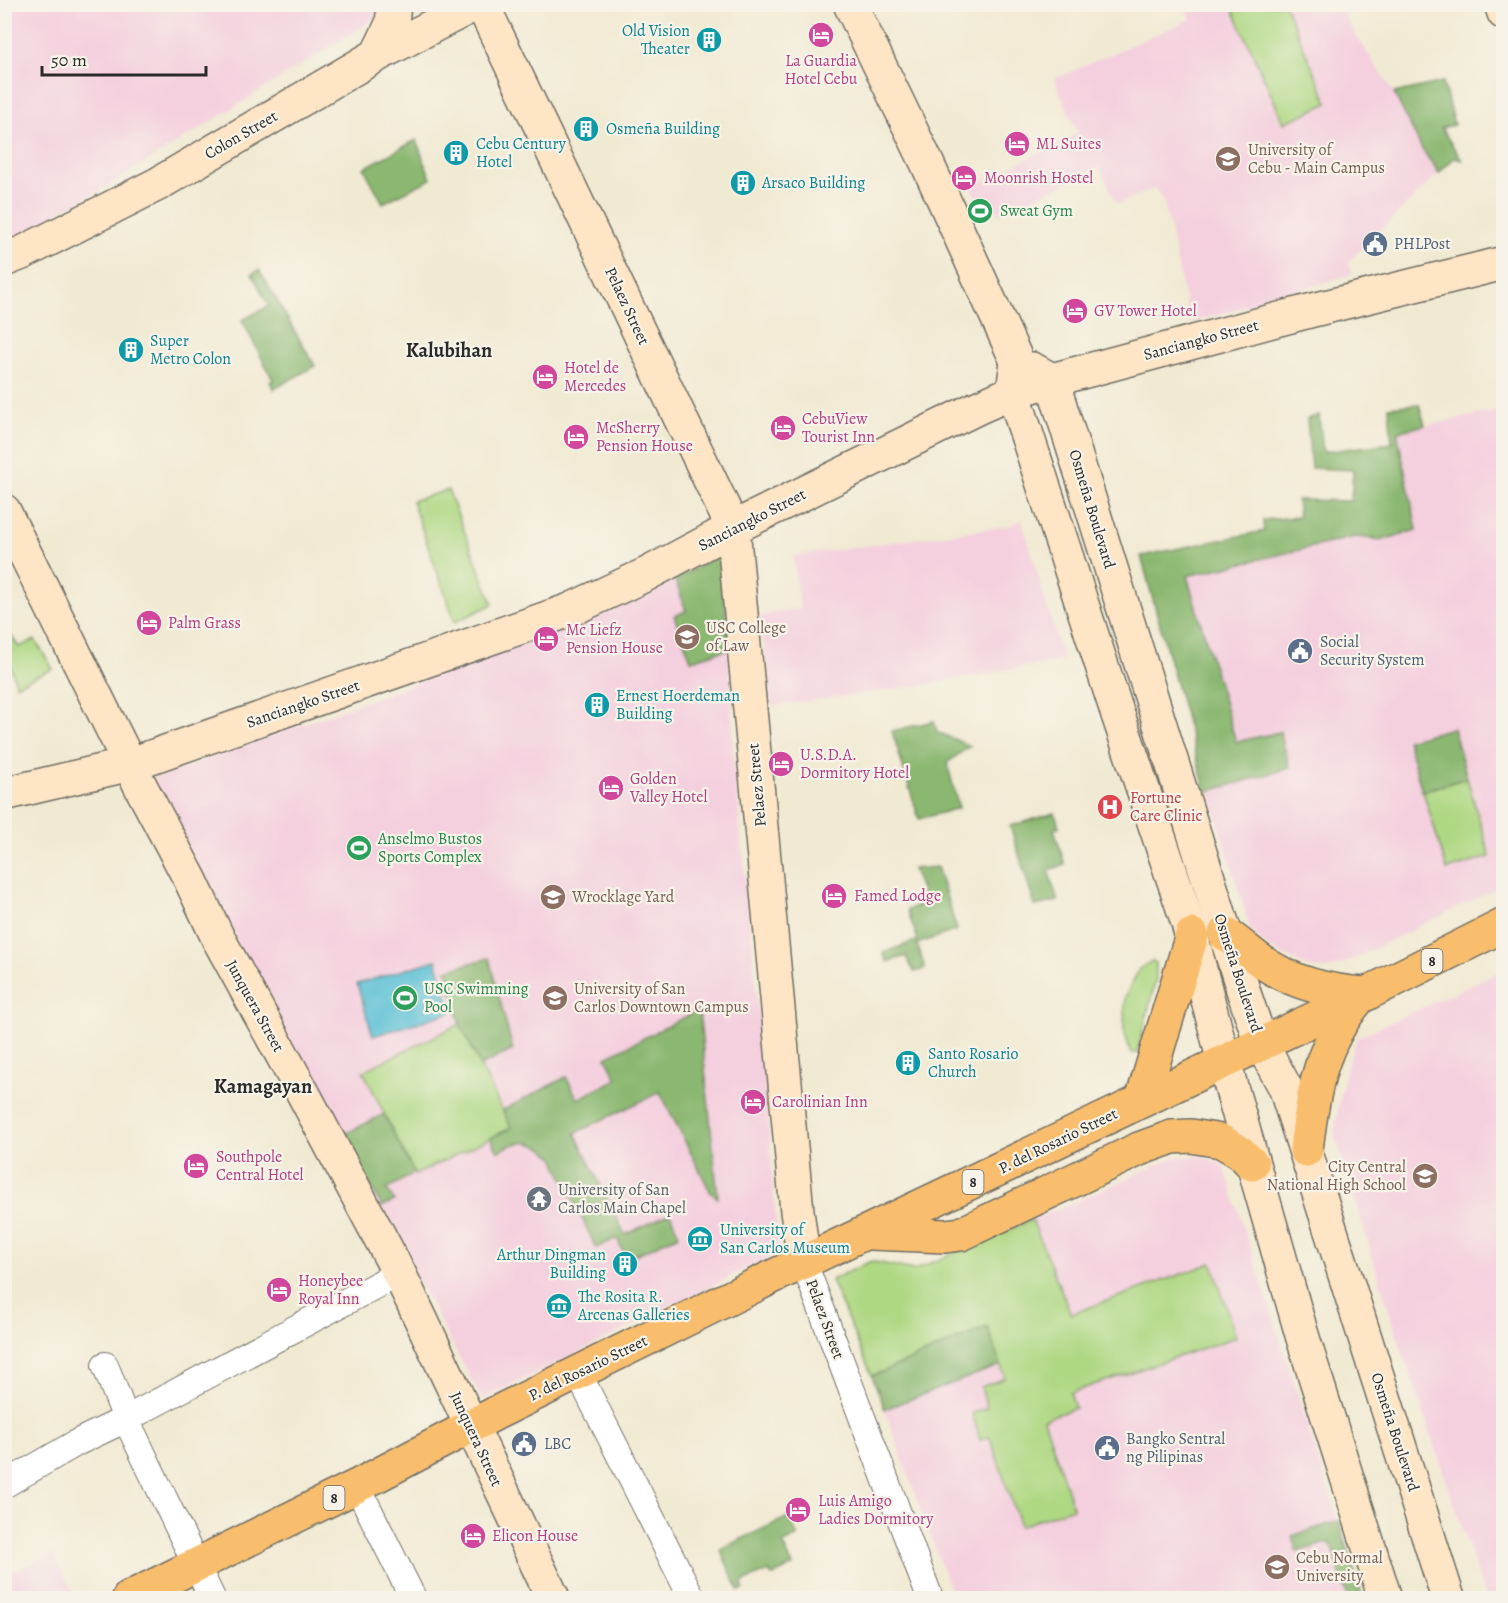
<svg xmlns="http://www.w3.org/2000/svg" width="1508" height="1603" font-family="Alegreya,serif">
<rect width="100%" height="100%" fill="#f7f3e8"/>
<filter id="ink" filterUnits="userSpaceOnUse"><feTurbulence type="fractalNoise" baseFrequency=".0167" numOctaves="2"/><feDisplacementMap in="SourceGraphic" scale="12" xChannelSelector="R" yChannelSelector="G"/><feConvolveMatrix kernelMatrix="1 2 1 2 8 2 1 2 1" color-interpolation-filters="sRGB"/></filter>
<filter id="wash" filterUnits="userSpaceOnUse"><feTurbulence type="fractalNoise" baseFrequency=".008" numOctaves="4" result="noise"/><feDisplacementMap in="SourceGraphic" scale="24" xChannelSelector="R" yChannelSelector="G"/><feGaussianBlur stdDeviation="1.35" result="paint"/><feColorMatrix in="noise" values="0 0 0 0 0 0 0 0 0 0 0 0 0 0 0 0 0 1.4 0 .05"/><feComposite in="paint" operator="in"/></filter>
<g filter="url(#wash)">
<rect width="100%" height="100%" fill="#f1ead3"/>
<g fill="#f4cfde">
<path d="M1184,4l155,1 16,29 39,59 29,58 16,22 -91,89 4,12 -162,49 -26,-121 -9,-14 -38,16 -17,-37 -101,47 -3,-6 -12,6 -13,-27 107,-54 -24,-54 137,-60z"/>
<path d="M4,5h383l-9,12 -259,162 -114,65z"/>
<path d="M1503,409v476l-160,79 -16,5 -17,-1 -44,-22 -15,-15 -41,-136 -55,-198 -14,-41 270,-53 -14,-71z"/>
<path d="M1022,520l41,140 -159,28 -132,18 -13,-90 41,-7 -7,-53 215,-30z"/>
<path d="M675,579l11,32 40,-16 9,179 30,305 13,174 -296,147 -332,-620 302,-110z"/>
<path d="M1503,970v628h-17l-94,-278 -58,-188 11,-60 12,-34z"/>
<path d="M1202,1156l22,10 139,432h-410l-81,-222 -41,-96 40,-19 46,10 259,-114z"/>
<path d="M53,1554l23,44h-63l-8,-5v-18z"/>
</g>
<g fill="#afd883" stroke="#6d8257" stroke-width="1.5">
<path d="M1231,5h54l43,98 -44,20z"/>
<path d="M448,490l45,114 -38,18 -43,-121z"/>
<path d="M4,625l15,22 16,-7 18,29 -37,16 -5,-17 -6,2z"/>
<path d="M1467,778l23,79 -43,13 -24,-79z"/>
<path d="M1152,961l4,2v16l-19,74h-6l-7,-22 1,-34 14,-28z"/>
<path d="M460,1024l51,104 -96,47 -52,-104z"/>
<path d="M1032,1220l39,94 141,-51 24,74 -166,56 5,15 -31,11 29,89 -53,18 -30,-89 -10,3 -8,-27 15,-5 -6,-21 24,-9 -18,-51 -115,49 -41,-96 40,-19 43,9z"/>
</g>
<g fill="#8bb871" stroke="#5b724e" stroke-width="1.5">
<path d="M1443,82l11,43 -13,3 21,32 -8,-2 -15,15 -16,-22 -29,-58z"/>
<path d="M416,140l15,39 -48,24 -19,-35z"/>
<path d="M259,270l56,96 -41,23 -4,-7 3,-2 -31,-60 27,-14 -17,-32z"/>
<path d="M1419,404l6,21 -28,7 20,98 -34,10 -28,-3 -168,39 49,166 44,-10 10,36 -84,24 -65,-236 123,-25 -1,-11 36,-3 -2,-17 54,1 2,-31 -42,-2 -4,-49 12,-4 4,37 69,-9 -3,-36z"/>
<path d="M722,554l7,95 -38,11 -17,-44 12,-5 -11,-32z"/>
<path d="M934,721l3,11 33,14 -23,17 12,45 -40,11 -27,-88z"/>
<path d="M1453,728l14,50 -45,13 -15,-51z"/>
<path d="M1055,813l4,14 -5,2 11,36 -17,5 10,31 -23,5 -25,-80z"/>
<path d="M937,867l20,63 -40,14 8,25 -11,3 -8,-16 -19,6 -4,-9 35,-13 -11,-30 19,-7 -13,-34z"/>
<path d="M489,958l24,92 -33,16 -20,-42 -13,-54z"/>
<path d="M699,1010l19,188 -7,-5 -51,-101 -85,41 50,102 45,-22 9,22 -53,24 -9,-21 -21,10 -43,-92c-18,-16 -34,-18 -55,-4l-8,-14 21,-10 -8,-18 63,-33 12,22 39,-20 -11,-22z"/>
<path d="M384,1114l30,59 -27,16 7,12 -12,6 -39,-72z"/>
<path d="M987,1327l14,38 -116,44 -13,-33z"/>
<path d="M788,1517l10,19 -15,8 10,22 -21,10 -3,-5 -28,12 3,6 -5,2 -19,-42z"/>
<path d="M1339,1521l24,77h-15l-18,-56 -33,10 -5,-16z"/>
</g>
<path fill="#59c0d6" stroke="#427680" stroke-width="1.5" d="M436,960l16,52 -79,24 -16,-52z"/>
</g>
<g filter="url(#ink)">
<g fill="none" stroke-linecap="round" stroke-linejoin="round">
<g stroke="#706e66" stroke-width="28">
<g id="street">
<path d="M804,1263l126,335"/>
<path d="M105,1365l21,54 86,179"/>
<path d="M578,1373l114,225"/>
<path d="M4,1485l74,-43 48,-23 273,-146"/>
<path d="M357,1486l56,112"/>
</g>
</g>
<g stroke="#706e66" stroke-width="36">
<g id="secondary">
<path d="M482,4l251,524 64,683 7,52"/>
<path d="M850,4l77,159 90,198 -4,31 105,323 70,208 36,139 78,273 83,263"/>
<path d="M1501,4l3,9"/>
<path d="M377,55l15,-31 2,-20"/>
<path d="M4,260l18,-7 136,-69 219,-129 98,-51"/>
<path d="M1032,369l20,11 193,616 16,47 24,44 163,511"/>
<path d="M4,511l138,278 48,90 28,59 84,153 97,182 154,325"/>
<path d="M4,794l127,-30 439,-154 77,-36 86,-46 244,-120 36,-16 39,-12 261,-70 191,-47"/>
</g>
</g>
<g stroke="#706e66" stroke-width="36">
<g id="primary">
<path d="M1225,934c15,9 27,22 42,31 29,19 65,27 99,29"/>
<path d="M1142,1100l50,-165"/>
<path d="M1306,1150c7,-59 14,-105 53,-152"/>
<path d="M870,1233l75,3 16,-2 178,-85 33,-12 19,-1 30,5 19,11 12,12"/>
<path d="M129,1598l228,-112 139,-73 276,-136 594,-283 138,-69"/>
</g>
</g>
<use href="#street" stroke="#fff" stroke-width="26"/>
<use href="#secondary" stroke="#fde5c5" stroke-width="33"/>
<use href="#primary" stroke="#f9be6d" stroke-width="33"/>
</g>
</g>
<defs>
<g id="hotel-disc" transform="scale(1.35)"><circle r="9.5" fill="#d1479c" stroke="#f7f3e8"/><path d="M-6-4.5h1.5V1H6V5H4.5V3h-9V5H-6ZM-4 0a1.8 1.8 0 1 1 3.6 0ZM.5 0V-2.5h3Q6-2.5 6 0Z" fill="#fff"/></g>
<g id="building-disc" transform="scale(1.35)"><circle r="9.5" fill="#0f9aa8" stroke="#f7f3e8"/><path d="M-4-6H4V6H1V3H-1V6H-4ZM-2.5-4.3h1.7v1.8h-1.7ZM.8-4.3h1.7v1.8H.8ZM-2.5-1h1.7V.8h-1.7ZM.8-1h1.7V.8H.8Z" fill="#fff"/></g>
<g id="university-disc" transform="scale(1.35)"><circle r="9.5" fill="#8d6e63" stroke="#f7f3e8"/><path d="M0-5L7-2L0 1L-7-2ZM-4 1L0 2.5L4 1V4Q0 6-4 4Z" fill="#fff"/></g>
<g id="stadium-disc" transform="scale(1.35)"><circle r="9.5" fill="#2e9e5b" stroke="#f7f3e8"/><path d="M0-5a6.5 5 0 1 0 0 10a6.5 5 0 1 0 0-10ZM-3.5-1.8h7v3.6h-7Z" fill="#fff"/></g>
<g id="civic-disc" transform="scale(1.35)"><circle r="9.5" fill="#5c6f8a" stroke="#f7f3e8"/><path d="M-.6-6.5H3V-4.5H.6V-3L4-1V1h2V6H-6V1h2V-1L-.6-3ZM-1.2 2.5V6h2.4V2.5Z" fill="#fff"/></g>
<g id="hospital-disc" transform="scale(1.35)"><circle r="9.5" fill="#e0444e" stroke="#f7f3e8"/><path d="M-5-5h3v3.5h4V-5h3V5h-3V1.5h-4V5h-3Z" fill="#fff"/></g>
<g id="school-disc" transform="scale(1.35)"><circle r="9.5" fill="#8d6e63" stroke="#f7f3e8"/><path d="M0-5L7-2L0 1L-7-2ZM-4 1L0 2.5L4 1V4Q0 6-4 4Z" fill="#fff"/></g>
<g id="temple-disc" transform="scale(1.35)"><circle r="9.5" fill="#6b7280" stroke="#f7f3e8"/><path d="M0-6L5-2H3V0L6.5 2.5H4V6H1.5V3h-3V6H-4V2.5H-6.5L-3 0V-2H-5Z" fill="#fff"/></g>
<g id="museum-disc" transform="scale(1.35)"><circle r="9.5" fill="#0f9aa8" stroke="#f7f3e8"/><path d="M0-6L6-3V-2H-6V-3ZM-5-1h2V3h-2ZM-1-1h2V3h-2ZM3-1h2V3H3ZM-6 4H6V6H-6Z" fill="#fff"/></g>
</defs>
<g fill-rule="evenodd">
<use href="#hotel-disc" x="821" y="35"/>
<use href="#building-disc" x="709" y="40"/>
<use href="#building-disc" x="586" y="129"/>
<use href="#hotel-disc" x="1017" y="144"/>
<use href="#building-disc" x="456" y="153"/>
<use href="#university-disc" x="1228" y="159"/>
<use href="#hotel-disc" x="964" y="178"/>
<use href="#building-disc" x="743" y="183"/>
<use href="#stadium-disc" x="980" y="211"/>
<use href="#civic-disc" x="1375" y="244"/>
<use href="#hotel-disc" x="1075" y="311"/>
<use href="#building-disc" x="131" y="350"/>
<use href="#hotel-disc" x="545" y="377"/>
<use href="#hotel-disc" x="783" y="428"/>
<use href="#hotel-disc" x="576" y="437"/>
<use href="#hotel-disc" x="149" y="623"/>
<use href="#university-disc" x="687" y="637"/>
<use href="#hotel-disc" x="546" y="639"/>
<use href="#civic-disc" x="1300" y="651"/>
<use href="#building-disc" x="597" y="705"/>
<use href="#hotel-disc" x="781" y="764"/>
<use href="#hotel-disc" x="611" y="788"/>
<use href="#hospital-disc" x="1110" y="807"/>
<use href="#stadium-disc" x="359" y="848"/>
<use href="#hotel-disc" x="834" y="896"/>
<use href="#school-disc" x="553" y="897"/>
<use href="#stadium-disc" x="405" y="998"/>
<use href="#university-disc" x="555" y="998"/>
<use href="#building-disc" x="908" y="1063"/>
<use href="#hotel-disc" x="753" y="1102"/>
<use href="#hotel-disc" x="196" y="1166"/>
<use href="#school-disc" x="1425" y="1176"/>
<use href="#temple-disc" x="539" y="1199"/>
<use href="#museum-disc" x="700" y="1239"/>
<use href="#building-disc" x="625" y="1264"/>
<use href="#hotel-disc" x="279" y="1290"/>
<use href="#museum-disc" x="559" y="1306"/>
<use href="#civic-disc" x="524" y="1444"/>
<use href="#civic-disc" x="1107" y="1448"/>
<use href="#hotel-disc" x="798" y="1510"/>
<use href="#hotel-disc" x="473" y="1536"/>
<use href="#university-disc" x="1277" y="1567"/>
</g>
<g text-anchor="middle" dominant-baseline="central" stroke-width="4.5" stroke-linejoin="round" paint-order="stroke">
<g fill="#f7f3e8" stroke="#686764" stroke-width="1.5">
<rect x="1421.5" y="949" width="21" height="24" rx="4.5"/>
<rect x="962.5" y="1170" width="21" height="24" rx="4.5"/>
<rect x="323.5" y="1486" width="21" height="24" rx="4.5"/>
</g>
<g font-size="15" font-weight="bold" fill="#2b2b2b">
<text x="1432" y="961">8</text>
<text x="973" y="1182">8</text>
<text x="334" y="1498">8</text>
</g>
<g font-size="16" fill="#0d838f" stroke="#f7f3e8" text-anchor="start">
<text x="690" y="31" text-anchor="end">Old Vision<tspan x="690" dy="18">Theater</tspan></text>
<text x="606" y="129">Osmeña Building</text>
<text x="476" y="144">Cebu Century<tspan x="476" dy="18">Hotel</tspan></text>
<text x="762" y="183">Arsaco Building</text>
<text x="150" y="341">Super<tspan x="150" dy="18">Metro Colon</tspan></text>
<text x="616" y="696">Ernest Hoerdeman<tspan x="616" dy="18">Building</tspan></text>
<text x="928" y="1054">Santo Rosario<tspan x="928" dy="18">Church</tspan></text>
<text x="720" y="1230">University of<tspan x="720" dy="18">San Carlos Museum</tspan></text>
<text x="606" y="1255" text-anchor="end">Arthur Dingman<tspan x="606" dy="18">Building</tspan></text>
<text x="578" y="1297">The Rosita R.<tspan x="578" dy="18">Arcenas Galleries</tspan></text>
</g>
<g font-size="16" fill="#b23c85" stroke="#f7f3e8" text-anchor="start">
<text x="821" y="61" text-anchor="middle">La Guardia<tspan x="821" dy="18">Hotel Cebu</tspan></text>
<text x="1036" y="144">ML Suites</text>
<text x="984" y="178">Moonrish Hostel</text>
<text x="1094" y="311">GV Tower Hotel</text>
<text x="564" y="368">Hotel de<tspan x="564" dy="18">Mercedes</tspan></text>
<text x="802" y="419">CebuView<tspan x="802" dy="18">Tourist Inn</tspan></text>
<text x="596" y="428">McSherry<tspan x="596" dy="18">Pension House</tspan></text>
<text x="168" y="623">Palm Grass</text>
<text x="566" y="630">Mc Liefz<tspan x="566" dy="18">Pension House</tspan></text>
<text x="800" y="755">U.S.D.A.<tspan x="800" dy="18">Dormitory Hotel</tspan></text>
<text x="630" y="779">Golden<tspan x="630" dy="18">Valley Hotel</tspan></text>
<text x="854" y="896">Famed Lodge</text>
<text x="772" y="1102">Carolinian Inn</text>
<text x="216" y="1157">Southpole<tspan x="216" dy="18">Central Hotel</tspan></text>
<text x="298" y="1281">Honeybee<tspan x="298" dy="18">Royal Inn</tspan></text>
<text x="818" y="1501">Luis Amigo<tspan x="818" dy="18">Ladies Dormitory</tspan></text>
<text x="492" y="1536">Elicon House</text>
</g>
<g font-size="16" fill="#2b2b2b" stroke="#f7f3e8">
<text transform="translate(241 135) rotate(-30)">Colon Street</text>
<text transform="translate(627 306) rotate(65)">Pelaez Street</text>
<text transform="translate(1201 340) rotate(-15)">Sanciangko Street</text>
<text transform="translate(1092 509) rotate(73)">Osmeña Boulevard</text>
<text transform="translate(752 520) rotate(-27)">Sanciangko Street</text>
<text transform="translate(303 704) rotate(-19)">Sanciangko Street</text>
<text transform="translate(757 785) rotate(-95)">Pelaez Street</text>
<text transform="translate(1238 973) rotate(72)">Osmeña Boulevard</text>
<text transform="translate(255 1006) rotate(61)">Junquera Street</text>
<text transform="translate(1058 1141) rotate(-26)">P. del Rosario Street</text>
<text transform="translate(825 1319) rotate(70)">Pelaez Street</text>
<text transform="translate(588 1368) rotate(-26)">P. del Rosario Street</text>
<text transform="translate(1395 1432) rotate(72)">Osmeña Boulevard</text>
<text transform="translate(476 1439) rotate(65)">Junquera Street</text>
</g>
<g font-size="16" fill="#785e54" stroke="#f7f3e8" text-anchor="start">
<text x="1248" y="150">University of<tspan x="1248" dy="18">Cebu - Main Campus</tspan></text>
<text x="706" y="628">USC College<tspan x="706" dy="18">of Law</tspan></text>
<text x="572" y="897">Wrocklage Yard</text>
<text x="574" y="989">University of San<tspan x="574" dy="18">Carlos Downtown Campus</tspan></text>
<text x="1406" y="1167" text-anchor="end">City Central<tspan x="1406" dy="18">National High School</tspan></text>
<text x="1296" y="1558">Cebu Normal<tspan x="1296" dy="18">University</tspan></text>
</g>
<g font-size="16" fill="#27864d" stroke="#f7f3e8" text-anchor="start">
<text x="1000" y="211">Sweat Gym</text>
<text x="378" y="839">Anselmo Bustos<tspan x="378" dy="18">Sports Complex</tspan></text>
<text x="424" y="989">USC Swimming<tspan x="424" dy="18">Pool</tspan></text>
</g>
<g font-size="16" fill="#4e5e75" stroke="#f7f3e8" text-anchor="start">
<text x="1394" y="244">PHLPost</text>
<text x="1320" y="642">Social<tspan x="1320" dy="18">Security System</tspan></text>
<text x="1126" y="1439">Bangko Sentral<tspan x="1126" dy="18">ng Pilipinas</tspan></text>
<text x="544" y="1444">LBC</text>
</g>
<g font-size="16" fill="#be3a42" stroke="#f7f3e8" text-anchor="start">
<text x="1130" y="798">Fortune<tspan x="1130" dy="18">Care Clinic</tspan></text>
</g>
<g font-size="16" fill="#5b616d" stroke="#f7f3e8" text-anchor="start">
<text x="558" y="1190">University of San<tspan x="558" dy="18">Carlos Main Chapel</tspan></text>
</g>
<g font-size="20" font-weight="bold" fill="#2b2b2b" stroke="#f7f3e8">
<text x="449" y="350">Kalubihan</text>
<text x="263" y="1086">Kamagayan</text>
</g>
</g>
<rect width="1508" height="1603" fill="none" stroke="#f7f3e8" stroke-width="24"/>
<path d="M42 66v9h164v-9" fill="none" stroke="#2b2b2b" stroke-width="3"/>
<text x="51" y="66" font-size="18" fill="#2b2b2b" stroke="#f7f3e8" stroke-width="4.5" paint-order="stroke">50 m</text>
</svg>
